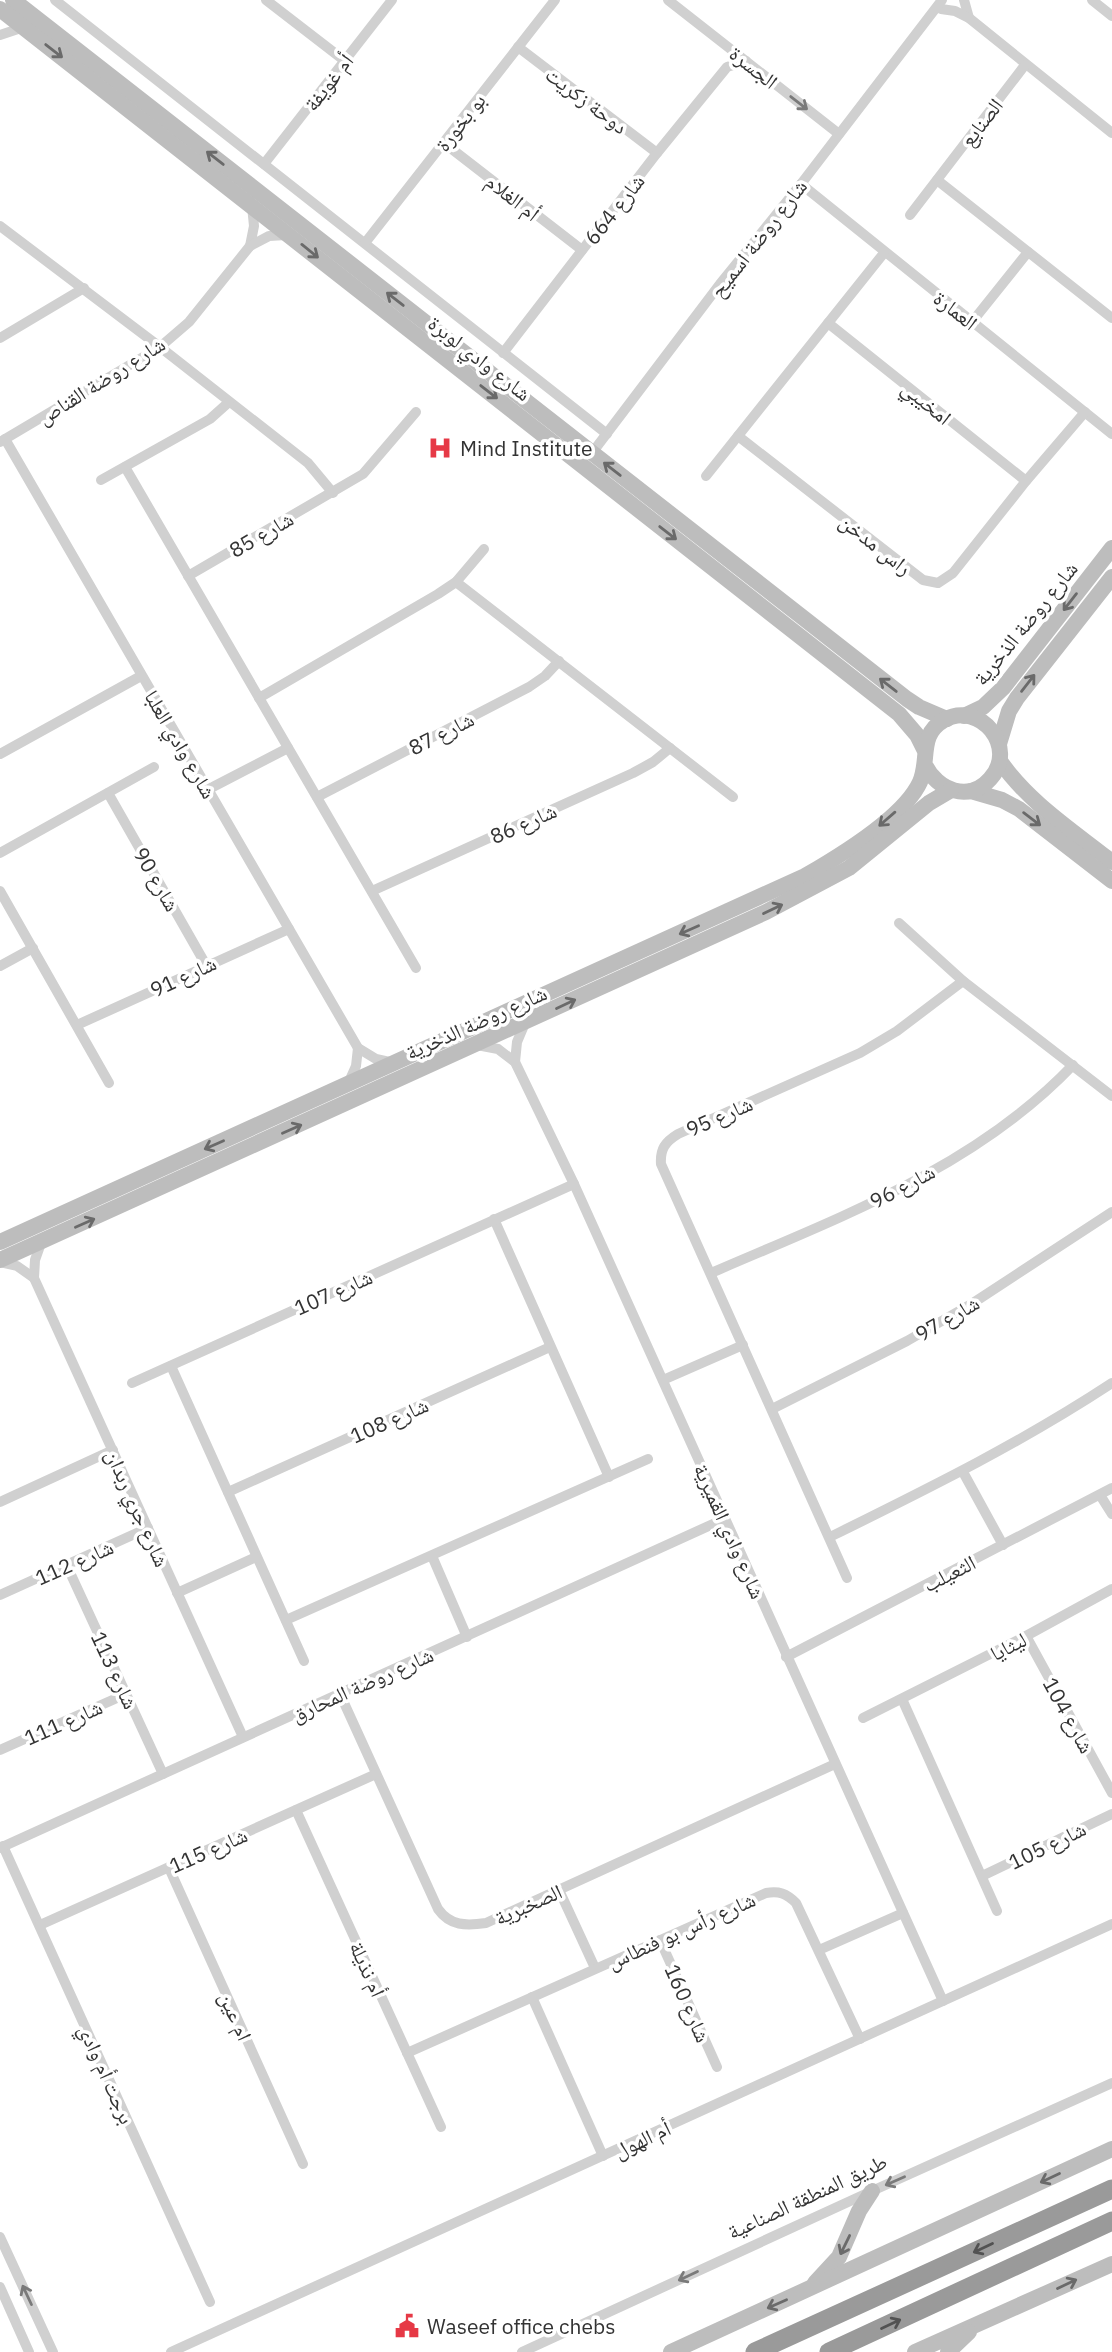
<svg xmlns="http://www.w3.org/2000/svg" width="1112" height="2352" font-family="'IBM Plex Sans','Noto Naskh Arabic',sans-serif">
<rect width="100%" height="100%" fill="#fff"/>
<g fill="none" stroke-linecap="round" stroke-linejoin="round">
<g stroke="#d0d0d0" stroke-width="10">
<path d="M55,0l552,434"/>
<path d="M266,0l79,61"/>
<path d="M668,0l171,134"/>
<path d="M964,0l5,18"/>
<path d="M1092,0l20,16"/>
<path d="M941,9l14,2 14,7 143,115"/>
<path d="M0,35l24,-8"/>
<path d="M518,47l139,106"/>
<path d="M444,143l138,107"/>
<path d="M264,164l128,-164"/>
<path d="M937,180l175,138"/>
<path d="M801,184l311,250"/>
<path d="M910,215l115,-150"/>
<path d="M0,226l160,121 148,116 25,30"/>
<path d="M365,243l190,-243"/>
<path d="M250,246l4,-20 -2,-20"/>
<path d="M972,322l56,-70"/>
<path d="M828,323l198,158"/>
<path d="M0,338l84,-50"/>
<path d="M503,353l154,-200 70,-86 19,-6"/>
<path d="M738,436l185,144 15,3 15,-10 73,-92 59,-69"/>
<path d="M5,439l353,609 18,11 18,4"/>
<path d="M0,442l160,-95 29,-25 61,-76 19,-10 17,-1"/>
<path d="M592,453l128,-169 81,-100 141,-184"/>
<path d="M125,467l291,501"/>
<path d="M706,476l178,-223"/>
<path d="M101,480l109,-61 19,-17"/>
<path d="M188,576l175,-102 53,-62"/>
<path d="M456,582l277,215"/>
<path d="M259,698l179,-104 18,-12 28,-33"/>
<path d="M0,754l141,-78"/>
<path d="M207,790l81,-42"/>
<path d="M108,793l98,172"/>
<path d="M317,797l212,-110 16,-11 14,-15"/>
<path d="M0,853l154,-86"/>
<path d="M0,891l109,192"/>
<path d="M372,891l261,-118 20,-11 17,-14"/>
<path d="M899,923l64,58 149,115"/>
<path d="M0,966l33,-18"/>
<path d="M77,1025l212,-96"/>
<path d="M477,1045l21,4 17,13 59,122 369,817"/>
<path d="M515,1062l2,-20 8,-19"/>
<path d="M348,1084l8,-18 2,-18"/>
<path d="M494,1219l115,258"/>
<path d="M41,1243l-6,17 -1,18 209,459"/>
<path d="M0,1262l17,4 17,12"/>
<path d="M711,1273c127,-55 264,-105 362,-208"/>
<path d="M171,1366l133,295"/>
<path d="M663,1380l80,-35"/>
<path d="M132,1383l442,-199"/>
<path d="M772,1409l135,-68 66,-38 139,-91"/>
<path d="M963,1472l40,73"/>
<path d="M228,1492l322,-145"/>
<path d="M1100,1495l12,19"/>
<path d="M0,1502l113,-52"/>
<path d="M830,1537c97,-48 191,-94 282,-154"/>
<path d="M432,1556l35,81"/>
<path d="M67,1566l96,208"/>
<path d="M847,1578l-186,-414c-1,-15 4,-22 17,-30l182,-81 37,-22 66,-50"/>
<path d="M177,1593l79,-36"/>
<path d="M0,1595l148,-67"/>
<path d="M286,1620l362,-161"/>
<path d="M1026,1636l86,157"/>
<path d="M786,1657l326,-169"/>
<path d="M340,1694l98,215c12,17 28,17 48,14l349,-159"/>
<path d="M902,1699l95,212"/>
<path d="M863,1718l163,-82 86,-47"/>
<path d="M0,1750l126,-56"/>
<path d="M296,1810l145,317"/>
<path d="M3,1846l207,456"/>
<path d="M0,1848l724,-329"/>
<path d="M169,1868l134,296"/>
<path d="M982,1876l130,-62"/>
<path d="M559,1890l36,78"/>
<path d="M40,1925l336,-151"/>
<path d="M660,1940l57,127"/>
<path d="M819,1950l84,-37"/>
<path d="M532,1997l71,159"/>
<path d="M407,2053l359,-160c13,-2 20,0 30,10l64,136"/>
<path d="M0,2237l53,115"/>
<path d="M0,2287l29,65"/>
<path d="M171,2352l941,-428"/>
<path d="M522,2352l350,-161 240,-108"/>
</g>
<g stroke="#bdbdbd" stroke-width="16">
<path d="M13,0l894,699 12,8 28,12"/>
<path d="M0,9l899,705 18,21 7,14"/>
<path d="M964,716l19,-9 20,-19 109,-140"/>
<path d="M999,744l10,-33 8,-13 95,-121"/>
<path d="M1000,761c28,41 73,70 112,101"/>
<path d="M971,791l31,9 17,9 93,72"/>
<path d="M0,1242l805,-366c33,-19 99,-59 115,-94 10,-23 -2,-47 24,-62 36,-20 75,28 46,59 -21,24 -53,11 -65,-14"/>
<path d="M0,1260l766,-348 83,-44 80,-65 22,-13"/>
<path d="M815,2283l24,-26 20,-46 13,-20"/>
<path d="M671,2352l441,-203"/>
<path d="M915,2352l197,-88"/>
<path d="M948,2352l21,-20"/>
</g>
<g stroke="#9a9a9a" stroke-width="19">
<path d="M755,2352l357,-163"/>
<path d="M829,2352l283,-131"/>
</g>
</g>
<defs><path id="oneway-shaft" d="M-6 0H5M1.5-3L5.5 0L1.5 3" fill="none" stroke-width="1.6" stroke-linecap="round" stroke-linejoin="round" transform="scale(1.75)"/></defs>
<g stroke="#6a6a6a">
<use href="#oneway-shaft" transform="translate(54 51) rotate(38)"/>
<use href="#oneway-shaft" transform="translate(215 158) rotate(-142)"/>
<use href="#oneway-shaft" transform="translate(310 251) rotate(39)"/>
<use href="#oneway-shaft" transform="translate(395 299) rotate(-142)"/>
<use href="#oneway-shaft" transform="translate(489 392) rotate(38)"/>
<use href="#oneway-shaft" transform="translate(612 469) rotate(-142)"/>
<use href="#oneway-shaft" transform="translate(668 533) rotate(38)"/>
<use href="#oneway-shaft" transform="translate(1070 602) rotate(128)"/>
<use href="#oneway-shaft" transform="translate(1028 683) rotate(-52)"/>
<use href="#oneway-shaft" transform="translate(888 685) rotate(-142)"/>
<use href="#oneway-shaft" transform="translate(887 819) rotate(139)"/>
<use href="#oneway-shaft" transform="translate(1032 819) rotate(37)"/>
<use href="#oneway-shaft" transform="translate(773 909) rotate(-26)"/>
<use href="#oneway-shaft" transform="translate(689 930) rotate(156)"/>
<use href="#oneway-shaft" transform="translate(566 1004) rotate(-25)"/>
<use href="#oneway-shaft" transform="translate(292 1129) rotate(-24)"/>
<use href="#oneway-shaft" transform="translate(214 1145) rotate(156)"/>
<use href="#oneway-shaft" transform="translate(85 1223) rotate(-24)"/>
<use href="#oneway-shaft" transform="translate(1050 2178) rotate(155)"/>
<use href="#oneway-shaft" transform="translate(845 2245) rotate(116)"/>
<use href="#oneway-shaft" transform="translate(1067 2284) rotate(-25)"/>
<use href="#oneway-shaft" transform="translate(777 2304) rotate(156)"/>
</g>
<g stroke="#7a7a7a">
<use href="#oneway-shaft" transform="translate(799 103) rotate(38)"/>
<use href="#oneway-shaft" transform="translate(895 2181) rotate(156)"/>
<use href="#oneway-shaft" transform="translate(688 2276) rotate(155)"/>
<use href="#oneway-shaft" transform="translate(27 2295) rotate(-115)"/>
</g>
<g stroke="#525252">
<use href="#oneway-shaft" transform="translate(983 2248) rotate(155)"/>
<use href="#oneway-shaft" transform="translate(891 2324) rotate(-25)"/>
</g>
<defs>
<g id="hospital-bare" transform="scale(1.89)"><path d="M-5-5h3v3.5h4V-5h3V5h-3V1.5h-4V5h-3Z" fill="#e63946" stroke="#fff" stroke-width="2.5" paint-order="stroke"/></g>
<g id="civic-bare" transform="scale(1.89)"><path d="M-.6-6.5H3V-4.5H.6V-3L4-1V1h2V6H-6V1h2V-1L-.6-3ZM-1.2 2.5V6h2.4V2.5Z" fill="#e63946" stroke="#fff" stroke-width="2.5" paint-order="stroke"/></g>
</defs>
<g fill-rule="evenodd">
<use href="#hospital-bare" x="440" y="448"/>
<use href="#civic-bare" x="407" y="2326"/>
</g>
<g text-anchor="middle" dominant-baseline="central" stroke-width="7" stroke-linejoin="round" paint-order="stroke">
<g font-size="21" fill="#333" stroke="#fff">
<text transform="translate(754 67) rotate(38)">الجسرة</text>
<text transform="translate(328 82) rotate(-52)">أم غويفة</text>
<text transform="translate(587 100) rotate(37)">دوحة زكريت</text>
<text transform="translate(460 122) rotate(-52)">بو بخورة</text>
<text transform="translate(981 122) rotate(-52)">الصنايع</text>
<text transform="translate(513 197) rotate(38)">أم الغلام</text>
<text transform="translate(614 209) rotate(-52)">شارع 664</text>
<text transform="translate(758 238) rotate(-52)">شارع روضة اسميح</text>
<text transform="translate(956 310) rotate(38)">العمارة</text>
<text transform="translate(480 358) rotate(38)">شارع وادي لوبرة</text>
<text transform="translate(101 380) rotate(-32)">شارع روضة القناص</text>
<text transform="translate(927 402) rotate(39)">امخيبي</text>
<text transform="translate(261 534) rotate(-30)">شارع 85</text>
<text transform="translate(876 544) rotate(38)">راس مدخن</text>
<text transform="translate(1025 623) rotate(-51)">شارع روضة الذخرية</text>
<text transform="translate(441 733) rotate(-27)">شارع 87</text>
<text transform="translate(181 744) rotate(60)">شارع وادي العلبا</text>
<text transform="translate(523 823) rotate(-24)">شارع 86</text>
<text transform="translate(157 879) rotate(60)">شارع 90</text>
<text transform="translate(183 976) rotate(-25)">شارع 91</text>
<text transform="translate(476 1022) rotate(-24)">شارع روضة الذخرية</text>
<text transform="translate(719 1116) rotate(-24)">شارع 95</text>
<text transform="translate(902 1186) rotate(-28)">شارع 96</text>
<text transform="translate(333 1292) rotate(-24)">شارع 107</text>
<text transform="translate(947 1318) rotate(-30)">شارع 97</text>
<text transform="translate(389 1420) rotate(-24)">شارع 108</text>
<text transform="translate(138 1508) rotate(66)">شارع جري ربدان</text>
<text transform="translate(730 1531) rotate(66)">شارع وادي القميرية</text>
<text transform="translate(74 1562) rotate(-24)">شارع 112</text>
<text transform="translate(949 1573) rotate(-27)">الثعيلب</text>
<text transform="translate(1008 1646) rotate(-27)">ليثايا</text>
<text transform="translate(115 1670) rotate(65)">شارع 113</text>
<text transform="translate(362 1684) rotate(-24)">شارع روضة المحارق</text>
<text transform="translate(1069 1715) rotate(61)">شارع 104</text>
<text transform="translate(63 1722) rotate(-24)">شارع 111</text>
<text transform="translate(1047 1845) rotate(-26)">شارع 105</text>
<text transform="translate(208 1850) rotate(-24)">شارع 115</text>
<text transform="translate(528 1904) rotate(-24)">الصخبرية</text>
<text transform="translate(681 1930) rotate(-24)">شارع رأس بو فنطاس</text>
<text transform="translate(368 1969) rotate(66)">أم نذيلة</text>
<text transform="translate(688 2003) rotate(66)">شارع 160</text>
<text transform="translate(236 2016) rotate(66)">ام عين</text>
<text transform="translate(107 2074) rotate(66)">برجت أم وادي</text>
<text transform="translate(642 2139) rotate(-25)">أم الهول</text>
<text transform="translate(807 2196) rotate(-25)">طريق المنطقة الصناعية</text>
</g>
<g font-size="21" fill="#333" stroke="#fff" text-anchor="start">
<text x="460" y="448">Mind Institute</text>
<text x="427" y="2326">Waseef office chebs</text>
</g>
</g>
</svg>
